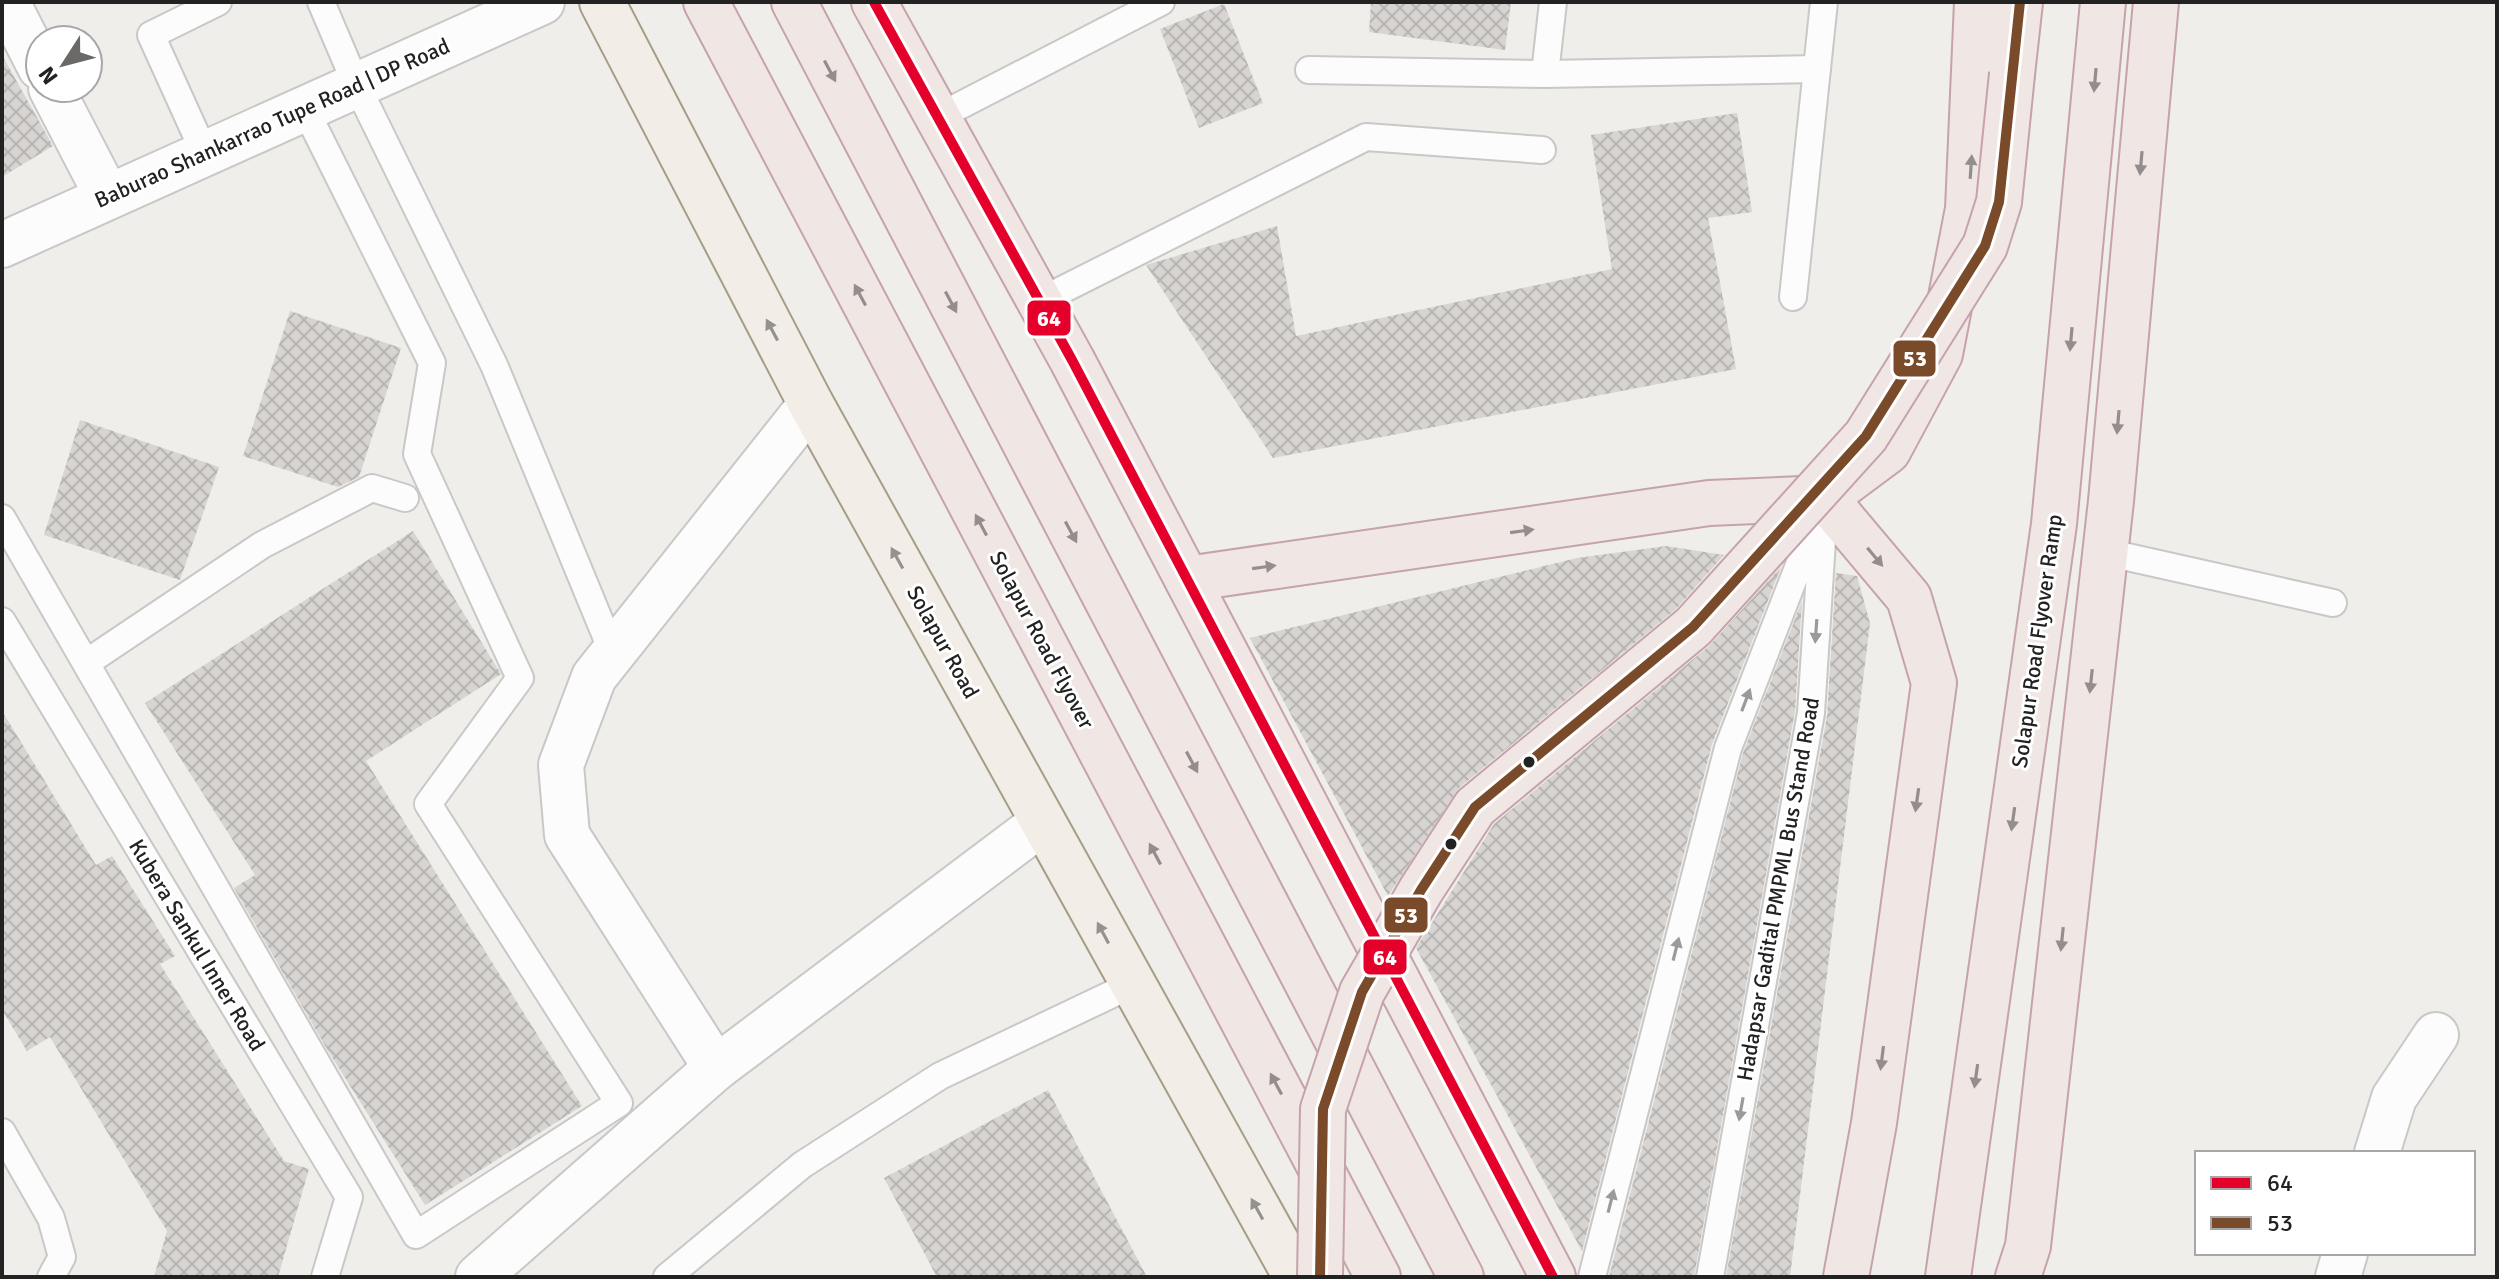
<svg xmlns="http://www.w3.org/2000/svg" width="2499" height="1279" font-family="Signika,sans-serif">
<defs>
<pattern id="building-cross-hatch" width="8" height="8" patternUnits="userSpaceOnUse" patternTransform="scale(2)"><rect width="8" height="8" fill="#d7d4d2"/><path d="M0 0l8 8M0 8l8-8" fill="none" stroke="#b8b6b4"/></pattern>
</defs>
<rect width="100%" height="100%" fill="#f0eeeb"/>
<g fill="url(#building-cross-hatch)">
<path d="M1371,2h140l-6,48 -136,-18z"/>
<path d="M1224,4l39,99 -64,25 -39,-99z"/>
<path d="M2,55l51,91 -51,31z"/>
<path d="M1737,113l15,99 -44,6 28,151 -463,89 -127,-193 131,-39 19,110 316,-67 -21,-134z"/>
<path d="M290,311l111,37 -42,129 -21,10 -95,-31z"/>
<path d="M80,420l139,47 -39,113 -136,-45z"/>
<path d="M413,531l88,143 -135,87 216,345 -157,99 -98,-156 -93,-161 21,-13 -110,-172z"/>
<path d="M1666,546l58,9 -48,54 -217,179 -71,108 -138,-258 327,-80z"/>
<path d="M1781,567l-69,177 -130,507 -166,-303 78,-124 215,-178z"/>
<path d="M1836,573l21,3 13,47 -80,654h-64l101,-561z"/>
<path d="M1802,601l-7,110 -101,566h-85l134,-524z"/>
<path d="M2,711l94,154 16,-9 63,100 -15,8 124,197 25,8 -31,108h-124l13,-46 -117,-194 -23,14 -25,-41z"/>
<path d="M1048,1090l99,187h-210l-53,-99z"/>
</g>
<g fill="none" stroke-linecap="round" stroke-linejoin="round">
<g stroke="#c9c8c7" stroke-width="30">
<g id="service">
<path d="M321,2l35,82 138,281 119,288"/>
<path d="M1309,70l236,4 272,-5"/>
<path d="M1545,74l8,-72"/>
<path d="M938,117l223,-115"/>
<path d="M204,152l-53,-117 67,-33"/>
<path d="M1793,297l31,-295"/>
<path d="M1040,301l326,-164 176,13"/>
<path d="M2,518l414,717 203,-132 -191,-299 92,-126 -103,-224 15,-91 -128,-256"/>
<path d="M2105,552l228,51"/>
<path d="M2,621l347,576 -24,80"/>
<path d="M86,663l176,-118 110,-57 33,10"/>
<path d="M2,1132l49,86 11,39 -11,20"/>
<path d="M667,1277l135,-112 138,-89 191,-91"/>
<path d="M1592,1277l136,-529 97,-250"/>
<path d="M1710,1277l101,-564 12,-188"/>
</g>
</g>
<g stroke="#c9c8c7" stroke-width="48">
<g id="minor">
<path d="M7,2l33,65"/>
<path d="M51,88l56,108"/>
<path d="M716,1068l-149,-233 -6,-70 33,-88 217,-273"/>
<path d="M2377,1153l17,-55 42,-63"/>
<path d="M478,1277l238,-209 327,-246"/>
<path d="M2338,1277l7,-24"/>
</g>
</g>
<g stroke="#c9c8c7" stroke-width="48">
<path id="tertiary" d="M2,245l540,-243"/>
</g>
<g stroke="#a79c86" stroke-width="48">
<path id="primary" d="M602,2l209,402 485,873"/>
</g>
<g stroke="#c5a2ac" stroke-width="48">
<g id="trunk">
<path d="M706,2l672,1275"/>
<path d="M794,2l667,1275"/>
<path d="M874,2l198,358 481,917"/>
<path d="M2012,74l8,-72"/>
<path d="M1825,498l84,100 25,85 -60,440 -28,154"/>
<path d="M1187,579l522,-76 116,-5 63,-47 52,-97 28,-145 9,-207"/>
<path d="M1948,1277l106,-753 49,-522"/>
<path d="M2018,1277l10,-31 83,-745 45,-499"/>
</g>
</g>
<use href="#service" stroke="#fdfcfc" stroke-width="26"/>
<use href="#minor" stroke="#fdfcfc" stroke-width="44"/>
<use href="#tertiary" stroke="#fdfcfc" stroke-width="44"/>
<use href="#primary" stroke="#f3ede7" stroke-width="44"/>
<use href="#trunk" stroke="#f0e6e4" stroke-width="44"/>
<g stroke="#c5a2ac" stroke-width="48" stroke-linecap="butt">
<path id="trunk-bridge" d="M1320,1277l3,-168 39,-117 59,-102 54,-83 218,-180 173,-191 119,-190 14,-44 13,-128"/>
</g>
<use href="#trunk-bridge" stroke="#f0e6e4" stroke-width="44"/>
<g stroke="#fff" stroke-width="16">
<path id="bus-1" d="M874,2l198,358 481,917"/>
</g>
<g stroke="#fff" stroke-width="16">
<path id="bus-2" d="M1320,1277l3,-168 39,-117 59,-102 54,-83 218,-180 173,-191 119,-190 14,-44 21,-200"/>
</g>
<use href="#bus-1" stroke="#e4002b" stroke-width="10"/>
<use href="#bus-2" stroke="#7a4b2a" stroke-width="10"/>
</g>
<defs><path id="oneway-solid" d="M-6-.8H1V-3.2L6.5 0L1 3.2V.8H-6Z" transform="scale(2)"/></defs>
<g fill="#938e8d">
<use href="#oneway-solid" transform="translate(830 71) rotate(62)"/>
<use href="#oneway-solid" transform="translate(2095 80) rotate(95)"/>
<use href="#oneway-solid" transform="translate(2141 163) rotate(95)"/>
<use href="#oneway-solid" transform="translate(1971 167) rotate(-86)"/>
<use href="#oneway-solid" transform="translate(860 295) rotate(-118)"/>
<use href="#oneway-solid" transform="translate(951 302) rotate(62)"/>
<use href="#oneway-solid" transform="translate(2071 339) rotate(95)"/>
<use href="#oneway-solid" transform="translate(2118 422) rotate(95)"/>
<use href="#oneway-solid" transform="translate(981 525) rotate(-118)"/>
<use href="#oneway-solid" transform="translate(1522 531) rotate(-8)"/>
<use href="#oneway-solid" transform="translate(1071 532) rotate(62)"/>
<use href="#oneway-solid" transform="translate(1875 557) rotate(50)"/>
<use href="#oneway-solid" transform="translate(1264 567) rotate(-8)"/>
<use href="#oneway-solid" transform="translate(2091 681) rotate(96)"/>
<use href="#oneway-solid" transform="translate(1192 762) rotate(62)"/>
<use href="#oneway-solid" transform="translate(1917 800) rotate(98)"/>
<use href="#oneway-solid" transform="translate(2013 819) rotate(98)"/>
<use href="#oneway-solid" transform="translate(1155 854) rotate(-118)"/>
<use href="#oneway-solid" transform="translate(2062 939) rotate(96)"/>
<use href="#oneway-solid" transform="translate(1882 1058) rotate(97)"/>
<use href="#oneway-solid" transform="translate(1976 1076) rotate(98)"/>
<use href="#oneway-solid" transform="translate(1276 1084) rotate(-118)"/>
</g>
<g fill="#95928e">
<use href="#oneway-solid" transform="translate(772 330) rotate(-118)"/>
<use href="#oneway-solid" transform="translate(897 558) rotate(-119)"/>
<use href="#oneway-solid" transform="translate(1103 933) rotate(-118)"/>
<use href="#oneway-solid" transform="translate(1257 1209) rotate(-119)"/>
</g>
<g fill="#9a9a9a">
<use href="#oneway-solid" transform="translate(1816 631) rotate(94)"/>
<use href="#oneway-solid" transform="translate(1746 700) rotate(-69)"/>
<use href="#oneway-solid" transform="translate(1676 949) rotate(-76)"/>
<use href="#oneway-solid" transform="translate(1741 1109) rotate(100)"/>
<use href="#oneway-solid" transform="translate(1611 1201) rotate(-76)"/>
</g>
<g fill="#222" stroke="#fff" stroke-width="3">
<circle cx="1529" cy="762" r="7"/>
<circle cx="1451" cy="844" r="7"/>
</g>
<g text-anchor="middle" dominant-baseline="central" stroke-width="6" stroke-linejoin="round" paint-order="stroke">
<g font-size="22" fill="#222" stroke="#fff">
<text transform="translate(272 123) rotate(-24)">Baburao Shankarrao Tupe Road | DP Road</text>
<text transform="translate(1042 640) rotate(62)">Solapur Road Flyover</text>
<text transform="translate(2037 641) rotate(-82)">Solapur Road Flyover Ramp</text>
<text transform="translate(943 642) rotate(61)">Solapur Road</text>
<text transform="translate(1778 889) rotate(-80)">Hadapsar Gadital PMPML Bus Stand Road</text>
<text transform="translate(197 945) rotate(59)">Kubera Sankul Inner Road</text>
</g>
</g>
<g stroke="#fff" stroke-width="3">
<rect x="1026" y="299" width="46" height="38" rx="8" fill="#e4002b"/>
<rect x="1892" y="339" width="45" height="39" rx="8" fill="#7a4b2a"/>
<rect x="1383" y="896" width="46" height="38" rx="8" fill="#7a4b2a"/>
<rect x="1362" y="938" width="46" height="38" rx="8" fill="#e4002b"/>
</g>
<g font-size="22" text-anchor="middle" font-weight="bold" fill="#fff">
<text x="1049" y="326">64</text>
<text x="1915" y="366">53</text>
<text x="1406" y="923">53</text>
<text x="1385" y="965">64</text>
</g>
<rect width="2499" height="1279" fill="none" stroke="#222222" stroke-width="8"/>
<rect x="2195" y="1151" width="280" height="104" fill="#ffffff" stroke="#a7a7a7" stroke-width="2"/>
<rect x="2211" y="1177" width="40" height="12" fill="#e4002b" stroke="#a7a7a7" stroke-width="2"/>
<text x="2267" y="1191" font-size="24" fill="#222222">64</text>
<rect x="2211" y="1217" width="40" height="12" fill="#7a4b2a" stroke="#a7a7a7" stroke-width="2"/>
<text x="2267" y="1231" font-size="24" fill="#222222">53</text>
<g transform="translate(64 64) rotate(234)"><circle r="38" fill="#ffffff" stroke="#a7a7a7" stroke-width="2"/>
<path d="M0-6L14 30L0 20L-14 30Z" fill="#6a6968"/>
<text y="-12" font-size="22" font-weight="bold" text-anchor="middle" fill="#222222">N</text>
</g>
</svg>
